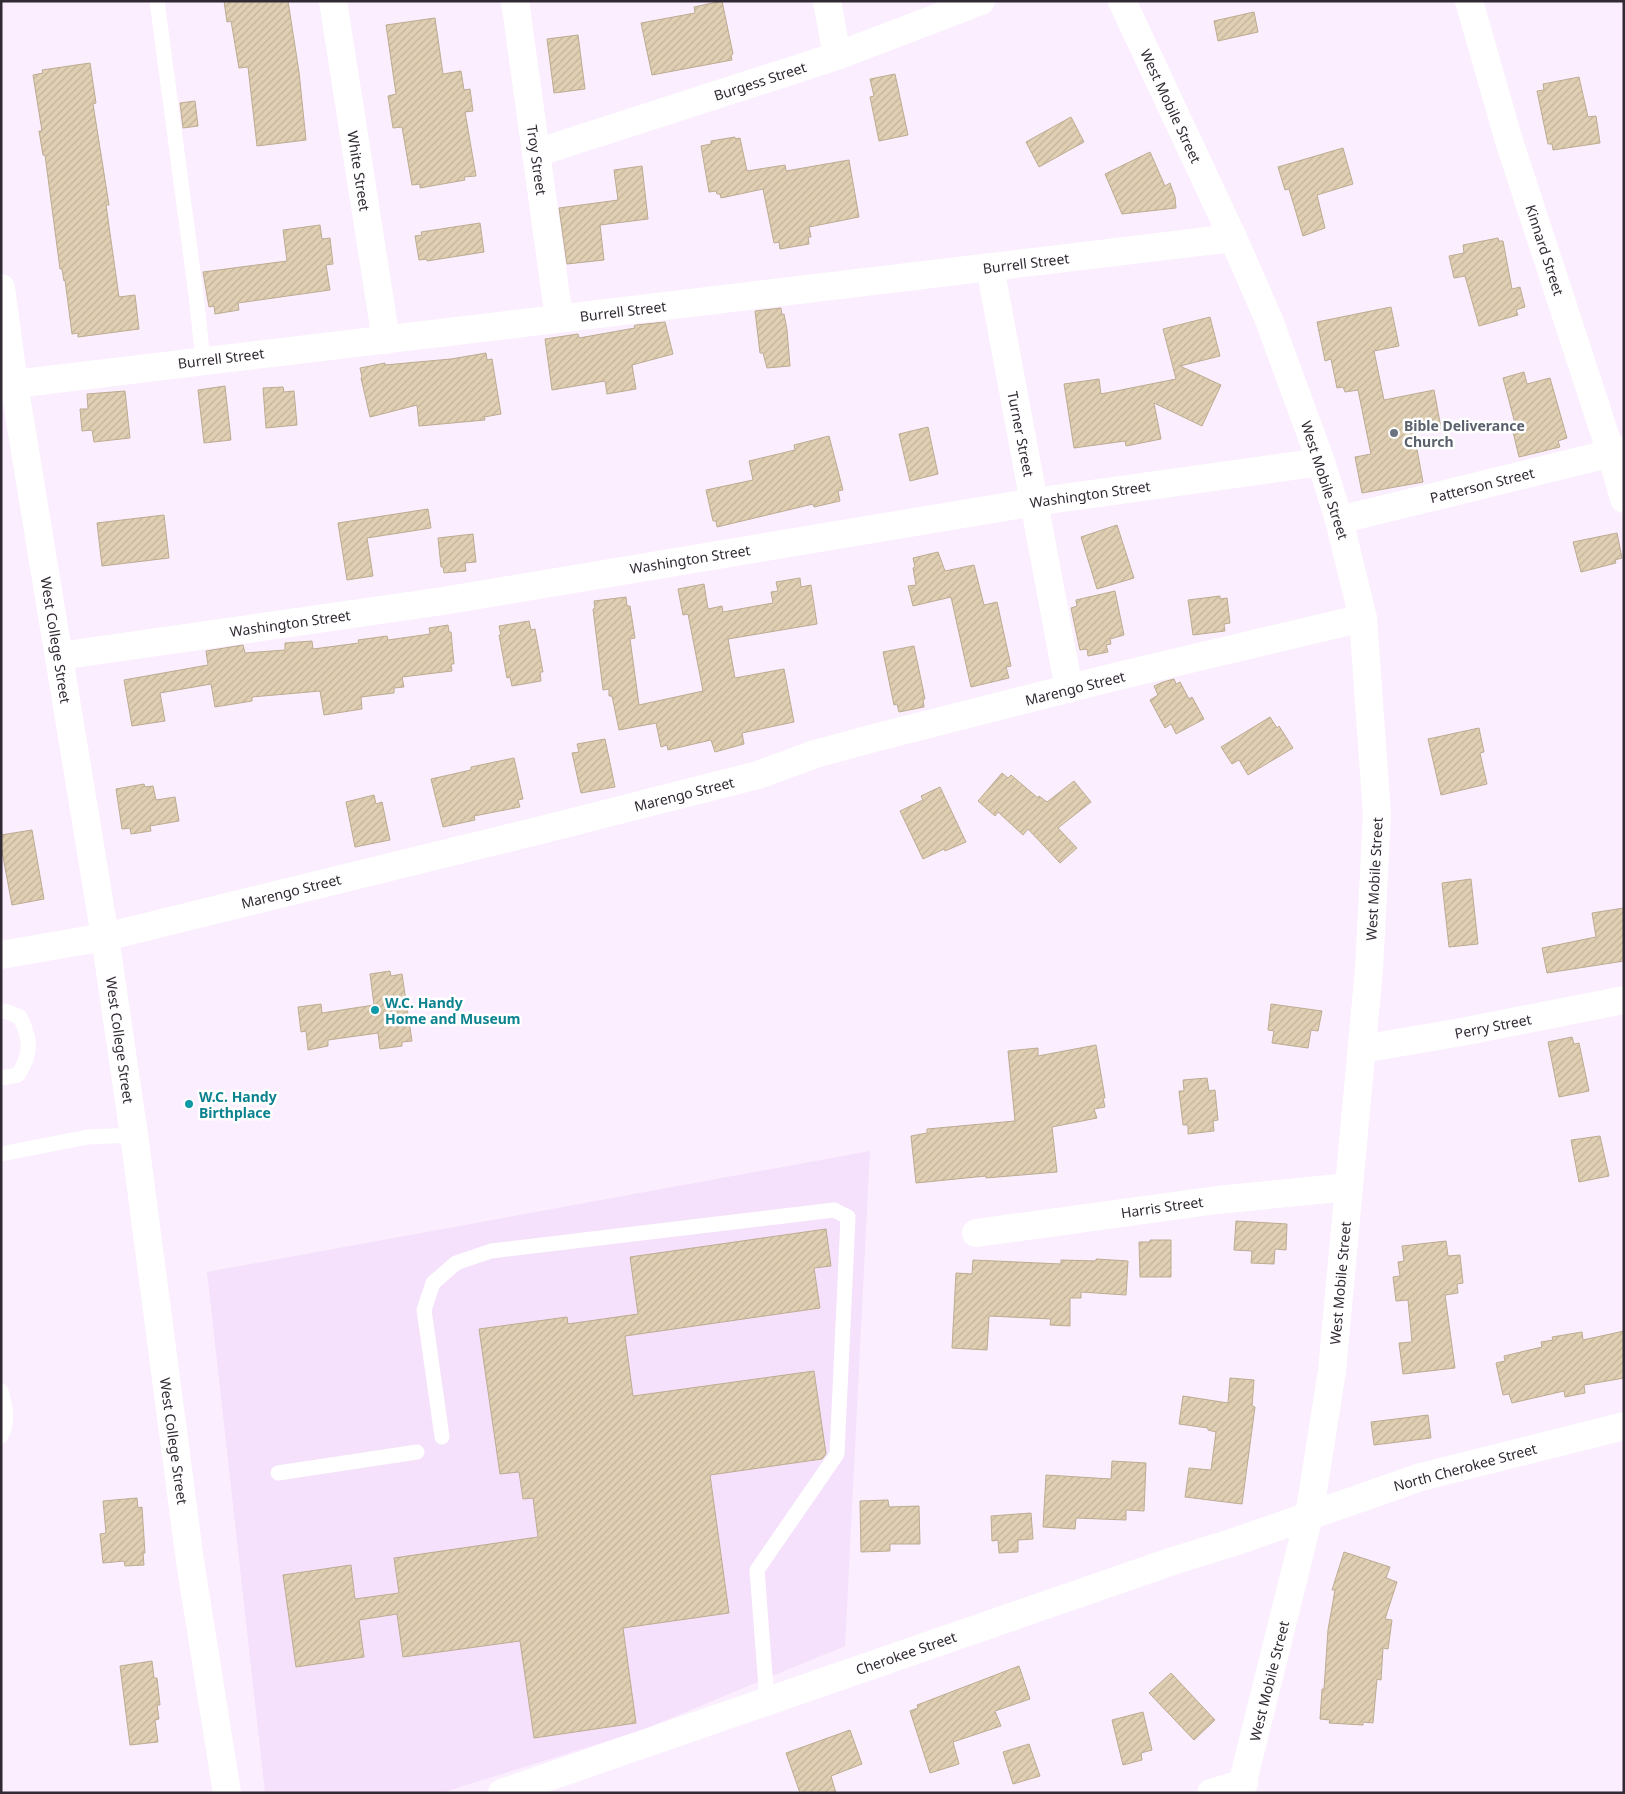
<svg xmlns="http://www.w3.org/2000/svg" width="1625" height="1794" font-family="'Noto Sans',sans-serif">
<defs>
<pattern id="building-hatch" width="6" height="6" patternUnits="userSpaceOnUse" patternTransform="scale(1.25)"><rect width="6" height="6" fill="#e0cfb3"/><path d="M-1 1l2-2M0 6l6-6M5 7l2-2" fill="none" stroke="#c1b29a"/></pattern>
</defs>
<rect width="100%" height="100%" fill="#fbeefe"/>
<path fill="#f5e1fb" d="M870,1151l-25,495 -203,84 -201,63h-176l-58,-521z"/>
<g fill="url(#building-hatch)" stroke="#bdac92">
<path d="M224,1h64l11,71 7,68 -49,6 -9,-79 -9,1 -8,-47 -4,1z"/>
<path d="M722,1l11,53 -2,1 1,5 -80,15 -11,-52 54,-10 -1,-6z"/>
<path d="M1254,12l4,20 -40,9 -4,-20z"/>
<path d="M435,18l8,56 18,-3 3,19 6,-1 3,22 -8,1 11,64 -12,1 1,3 -45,8v-4l-8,1 -10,-58 -9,1 -5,-32 8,-2 -10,-69z"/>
<path d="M578,35l7,54 -31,4 -7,-54z"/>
<path d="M90,63l6,40 -3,1 16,101h-3l13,92 16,-2 4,34 -61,8v-4l-6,1 -7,-54 -1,1 -2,-12h-2l-15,-114h-2l-4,-24h3l-9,-56 10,-2 -1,-3z"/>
<path d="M895,74l13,61 -29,6 -9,-44 4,-1 -4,-17z"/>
<path d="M1579,77l9,40 8,-1 4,27 -47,7 -1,-6h-4l-11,-53 7,-1 -1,-6z"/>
<path d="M195,101l3,25 -15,2 -3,-25z"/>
<path d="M1071,117l13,25 -45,25 -13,-25z"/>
<path d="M735,137v2l5,-1 7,33 38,-6 1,6 63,-11 10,57 -50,10 2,10h-3l1,7 -29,5 -1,-7 -5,1 -11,-54 -42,9 -1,-4h-3l-1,-3 -7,1 -8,-46 10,-2v-3z"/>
<path d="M1343,148l10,36 -36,11 8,33 -22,8 -14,-47 -4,1 -7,-23z"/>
<path d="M1150,152l15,34 5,-3 5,14 1,11 -54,6 -17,-40z"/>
<path d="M642,166l6,53 -48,6 4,35 -37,4 -8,-56 59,-8 -4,-30z"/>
<path d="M480,223l4,29 -57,9v-2l-8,1 -4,-24 7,-1 -1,-3z"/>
<path d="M320,225l2,14 8,-1 3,26 -7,1 4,25 -92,13 1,7 -24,4 -1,-8 -5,1 -6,-35 84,-11 -4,-31z"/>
<path d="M1498,238l1,3h4l9,48 8,-2 5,20 -9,3 2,5 -39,11 -14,-50 -11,2 -5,-22 15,-3 -1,-8z"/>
<path d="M1391,307l8,39 -25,5 10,49 50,-10 7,38 -27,5 9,49 -61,11 -7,-36 16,-3 -13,-64 -13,2 -2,-5 -6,1 -6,-29 -6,2 -8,-39z"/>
<path d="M781,308l1,7 2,-1 3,16 3,36 -23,2 -4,-15h-3l-5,-42z"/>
<path d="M1210,317l10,39 -40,10 41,19 -19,41 -48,-23 7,36 -35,7 -1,-5 -51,7 -10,-64 35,-5 2,15 75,-15 -13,-50z"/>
<path d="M665,322l8,32 -41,11 4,24 -29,5 -2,-13 -53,9 -7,-51 33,-5 1,4 56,-10 -1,-2 2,-1z"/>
<path d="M486,353l1,7 5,-1 9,55 -17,3 1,3 -66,6 -2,-21 -47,12 -9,-39 1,-1 -2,-9 25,-5v2l66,-6z"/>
<path d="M1524,372l3,12 23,-6 17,60 -9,3 2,6 -41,10 -6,-25 4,-1 -14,-53z"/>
<path d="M225,386l6,54 -27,3 -6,-53z"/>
<path d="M283,387l1,5 10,-1 3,34 -31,3 -3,-40z"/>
<path d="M125,391l5,47 -36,4 -2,-12 -10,1 -2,-22h8l-1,-15z"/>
<path d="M928,427l10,47 -28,7 -11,-47z"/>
<path d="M829,436l14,54 -5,1 2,10 -26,6 -1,-3 -96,23 -1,-6h-3l-7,-31 47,-10 -4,-19 46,-11 -1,-5z"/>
<path d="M428,509l3,19 -64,10 6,38 -26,4 -9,-57z"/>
<path d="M164,515l5,43 -67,8 -5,-43z"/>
<path d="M1117,525l17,53 -37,11 -16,-52z"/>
<path d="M1617,533l5,25 -7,2 1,3 -35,9 -8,-30z"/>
<path d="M473,534l3,28 -11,1 1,8 -22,2 -1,-6h-2l-3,-29z"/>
<path d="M938,552l7,19 29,-6 10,40 13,-3 14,64 -5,1 3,11 -38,9 -20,-90 -38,9 -5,-20 8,-1 -3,-17 2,-1 -2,-9z"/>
<path d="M800,578l1,9 10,-2 6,39 -89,15 7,39 49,-9 10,53 -52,11 2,11 -29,8 -4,-12 -43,10 -1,-5 -6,2 -5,-24 -37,7 -7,-34h-3v-7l-6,1 -10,-81h2l-1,-8 32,-4 1,9h3l5,32 -5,1 9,66 64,-14 -15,-77 -5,1 -5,-26 26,-5 4,25 14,-3 1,6 50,-9 -2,-11 7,-1 -2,-9z"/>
<path d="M1115,591l9,44 -14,4 1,5 -5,1 2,7 -20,4 -1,-7 -7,1 -9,-42 6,-2 -1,-6z"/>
<path d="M1220,596v3l7,-1 3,25 -6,1 1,7 -32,4 -5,-35z"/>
<path d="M529,621l2,9 4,-1 8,43h-3l1,9 -29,5 -2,-9 -3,1 -8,-43h2l-2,-9z"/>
<path d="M448,625l1,7h2l3,32h-3l1,7 -50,6 2,10 -10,1v5l-33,4 1,12 -38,6 -4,-24 -68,6v4l-37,6 -4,-23 -51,9 5,28 -33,5 -8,-46 84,-15 -2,-14 37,-6 2,8 40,-3v-7l27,-2 1,8 46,-6 -1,-3 29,-4 1,4 42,-6 -1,-6z"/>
<path d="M914,646l11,53h-2l1,8 -25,5 -2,-8 -3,1 -11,-53z"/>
<path d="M1174,679l2,5 4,-2 9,17 3,-2 12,22 -28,15 -5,-10 -6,4 -15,-28 8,-5 -4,-9 9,-4z"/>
<path d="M1270,717l7,11 2,-2 14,22 -45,27 -9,-15 -7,4 -11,-17z"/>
<path d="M1479,728l5,24 -4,1 7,31 -46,11 -13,-56z"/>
<path d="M605,739l10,48 -34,6 -9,-40 7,-1 -2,-8z"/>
<path d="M514,758l9,41 -5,1 2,7 -46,9 1,4 -32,7 -12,-48 40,-9v-3z"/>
<path d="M1002,773l6,5 3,-3 27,23 1,-2 8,6 27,-21 17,21 -33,26 19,20 -17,15 -32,-34 -5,6 -25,-23 -3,4 -17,-15z"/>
<path d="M144,784l1,3 8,-1 3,14 19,-3 4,24 -29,5 1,5 -20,3 -1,-6 -8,1 -6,-40z"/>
<path d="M940,787l26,55 -21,9 -1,-2 -21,10 -23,-48 23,-11 -2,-4z"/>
<path d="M374,795l2,9 6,-2 8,38 -35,7 -9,-45z"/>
<path d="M32,830l12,69 -32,6 -11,-59v-11z"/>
<path d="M1471,879l7,65 -29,3 -7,-64z"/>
<path d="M1624,908v53l-77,12 -5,-25 54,-11 -4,-24z"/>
<path d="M390,971l1,5 11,-2 10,67 -10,1v4l-22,3 -2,-16 -50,7v6l-20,4 -2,-19 -5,1 -3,-25 23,-3 1,9 52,-8 -4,-31z"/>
<path d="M1271,1004l51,7 -4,20 -7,-1 -3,18 -36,-5 2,-12 -6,-1z"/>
<path d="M1572,1037l2,7 5,-1 10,48 -30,6 -11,-55z"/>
<path d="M1096,1045l9,53h-2l2,9 -11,2 3,9 -45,9 5,45 -71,6v-2l-70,7 -5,-47 16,-3v-4l88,-8 -7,-70 30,-3v8z"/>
<path d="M1207,1078l2,13 6,-1 3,30 -5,1 1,10 -26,3v-9h-5l-4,-34h5l-1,-11z"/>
<path d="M1600,1136l9,40 -30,6 -8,-42z"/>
<path d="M1236,1221l51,3 -1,26 -11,-1 -1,15 -23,-1 1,-12 -18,-1z"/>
<path d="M826,1229l5,37 -17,2 6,40 -195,28 8,60 181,-25 12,83 -4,5 -112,16 19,138 -106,15 13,95 -102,15 -14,-97 -117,16 -6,-43 -38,6 5,37 -68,10 -13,-92 68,-10 4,34 44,-6 -5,-35 144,-21 -5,-39 -10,1 -4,-27 -19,2 -21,-145 88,-12 1,7 70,-10 -8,-57z"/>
<path d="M1150,1240h21v37h-31l-1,-35h11z"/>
<path d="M1446,1241l2,15 12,-1 3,28 -6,1 1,9 -13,2 10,73 -52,6 -4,-31 13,-1 -4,-42 -12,1 -3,-24 7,-1 -2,-14 6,-1 -2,-15z"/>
<path d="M1096,1259l32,2 -2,34 -45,-3v6h-11v28l-20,-1 1,-6 -62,-3 -2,34 -35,-2 4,-75 16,1 1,-14 88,4v-4l35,1z"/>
<path d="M1624,1331v47l-40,7 1,8 -20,4 -1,-6 -52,12 -3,-9 -6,1 -7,-32 9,-2 -1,-5 38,-9 -1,-5 12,-2 -1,-3 30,-5 1,8z"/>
<path d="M1230,1378l24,2 -2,26 3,1 -13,97 -57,-7 4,-29 22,2 5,-38 -8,-2v-2l-29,-4 4,-28 45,7z"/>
<path d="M1428,1415l3,23 -57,7 -3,-23z"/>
<path d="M1112,1461l34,2 -2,48 -18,-1v10l-50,-2 -1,11 -32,-2 3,-52 65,4z"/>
<path d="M137,1498l1,10 4,-1 3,46h-2l1,12 -19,1 -1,-5 -21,2 -3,-29 6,-1 -3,-32z"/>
<path d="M888,1500l1,7 30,-1 1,38h-30v7l-29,1 -1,-51z"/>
<path d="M1031,1513l2,26 -15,1v12l-19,1 -1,-13 -6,1 -1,-25z"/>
<path d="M1344,1552l46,15 -4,11 11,4 -12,37 7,1 -4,29 -5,-1 -2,32 -4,-1 -4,44 -10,-1v3l-34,-2 1,-3 -10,-1 2,-30h2l4,-59 7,-40h-3z"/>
<path d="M152,1661l2,17h3l3,27h-3l2,14 -4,1 3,22 -28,3 -10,-79z"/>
<path d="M1019,1666l11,33 -35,12 6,15 -48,16 6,22 -29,9 -20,-62 8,-3 -1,-3z"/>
<path d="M1171,1673l44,47 -21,20 -45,-47z"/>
<path d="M1143,1712l9,38 -11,3 1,7 -19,5 -11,-45z"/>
<path d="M850,1730l12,34 -31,12 5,17h-36l-14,-40z"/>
<path d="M1029,1744l11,32 -27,8 -10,-32z"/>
</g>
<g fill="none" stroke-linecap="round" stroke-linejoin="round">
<g stroke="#fff" stroke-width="15">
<path d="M157,1l39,294 7,65"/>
<path d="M1,1012l4,-1 15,6c11,23 12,36 -2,58l-17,3"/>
<path d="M1,1154l87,-17 46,-2"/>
<path d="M1,1391c4,15 8,30 0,45"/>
<path d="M442,1437l-18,-127 9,-27 23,-20 35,-12 343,-41 14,7 -11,237 -80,116 10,131"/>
<path d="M278,1473l139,-21"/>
</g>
<g stroke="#fff" stroke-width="28">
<path d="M333,1l53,339"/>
<path d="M515,1l44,317"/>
<path d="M827,1l10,55"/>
<path d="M1469,1l40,140 102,312 13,46"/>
<path d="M536,153l301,-97 144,-55"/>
<path d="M990,267l79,422"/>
<path d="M14,384l1219,-146"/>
<path d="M1339,520l285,-70"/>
<path d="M59,656l384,-55 591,-99 287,-40"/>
<path d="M1,955l104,-18 444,-109 209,-53 57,-21 59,-16 240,-61 249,-59"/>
<path d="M1362,1049l105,-18 157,-31"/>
<path d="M976,1233l241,-33 132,-13"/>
<path d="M1211,1793l33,-10"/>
</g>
<g stroke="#fff" stroke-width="28">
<path d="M1122,1l111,237 36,82 52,142 18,58 24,98 14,197 -8,154 -37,402 -23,145 -69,277"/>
<path d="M1,288l13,96 91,553 29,198 56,426 37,232"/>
<path d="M502,1793l674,-233 58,-18 187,-65 203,-51"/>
</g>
</g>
<circle fill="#6b7280" stroke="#fff" stroke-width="2" cx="1394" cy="433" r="5"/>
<g fill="#0f9aa8" stroke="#fff" stroke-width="2">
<circle cx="375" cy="1010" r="5"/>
<circle cx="189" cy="1104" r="5"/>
</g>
<g text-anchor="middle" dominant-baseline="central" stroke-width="5" stroke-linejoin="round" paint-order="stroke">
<g font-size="14" fill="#312933" stroke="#fff">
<text transform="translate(760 81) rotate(-18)">Burgess Street</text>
<text transform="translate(1171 106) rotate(65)">West Mobile Street</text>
<text transform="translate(537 160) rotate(82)">Troy Street</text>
<text transform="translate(359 171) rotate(81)">White Street</text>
<text transform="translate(1545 250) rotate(72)">Kinnard Street</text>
<text transform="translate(1026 263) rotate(-7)">Burrell Street</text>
<text transform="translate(623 311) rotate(-7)">Burrell Street</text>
<text transform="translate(221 358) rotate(-7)">Burrell Street</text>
<text transform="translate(1021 434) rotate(79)">Turner Street</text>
<text transform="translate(1325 480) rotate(72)">West Mobile Street</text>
<text transform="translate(1482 485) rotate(-14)">Patterson Street</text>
<text transform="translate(1090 494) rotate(-8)">Washington Street</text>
<text transform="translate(690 559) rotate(-9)">Washington Street</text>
<text transform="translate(290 623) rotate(-8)">Washington Street</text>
<text transform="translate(56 640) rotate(81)">West College Street</text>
<text transform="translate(1075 688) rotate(-14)">Marengo Street</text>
<text transform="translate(684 794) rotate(-14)">Marengo Street</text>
<text transform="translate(1374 879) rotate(-87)">West Mobile Street</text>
<text transform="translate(291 891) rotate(-14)">Marengo Street</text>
<text transform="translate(1493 1026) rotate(-11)">Perry Street</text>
<text transform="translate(120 1040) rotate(82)">West College Street</text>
<text transform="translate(1162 1207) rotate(-8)">Harris Street</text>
<text transform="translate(1340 1283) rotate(-85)">West Mobile Street</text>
<text transform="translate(174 1441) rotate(82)">West College Street</text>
<text transform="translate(1465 1467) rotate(-15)">North Cherokee Street</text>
<text transform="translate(906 1653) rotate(-19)">Cherokee Street</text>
<text transform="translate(1269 1681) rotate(-76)">West Mobile Street</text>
</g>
<g font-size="14" font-weight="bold" fill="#5b616d" stroke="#fff" text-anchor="start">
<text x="1404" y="425">Bible Deliverance<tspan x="1404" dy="16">Church</tspan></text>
</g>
<g font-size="14" font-weight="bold" fill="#0d838f" stroke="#fff" text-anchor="start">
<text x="385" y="1002">W.C. Handy<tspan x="385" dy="16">Home and Museum</tspan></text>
<text x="199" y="1096">W.C. Handy<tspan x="199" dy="16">Birthplace</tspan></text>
</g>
</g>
<rect width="1625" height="1794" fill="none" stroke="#312933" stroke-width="5"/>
</svg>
